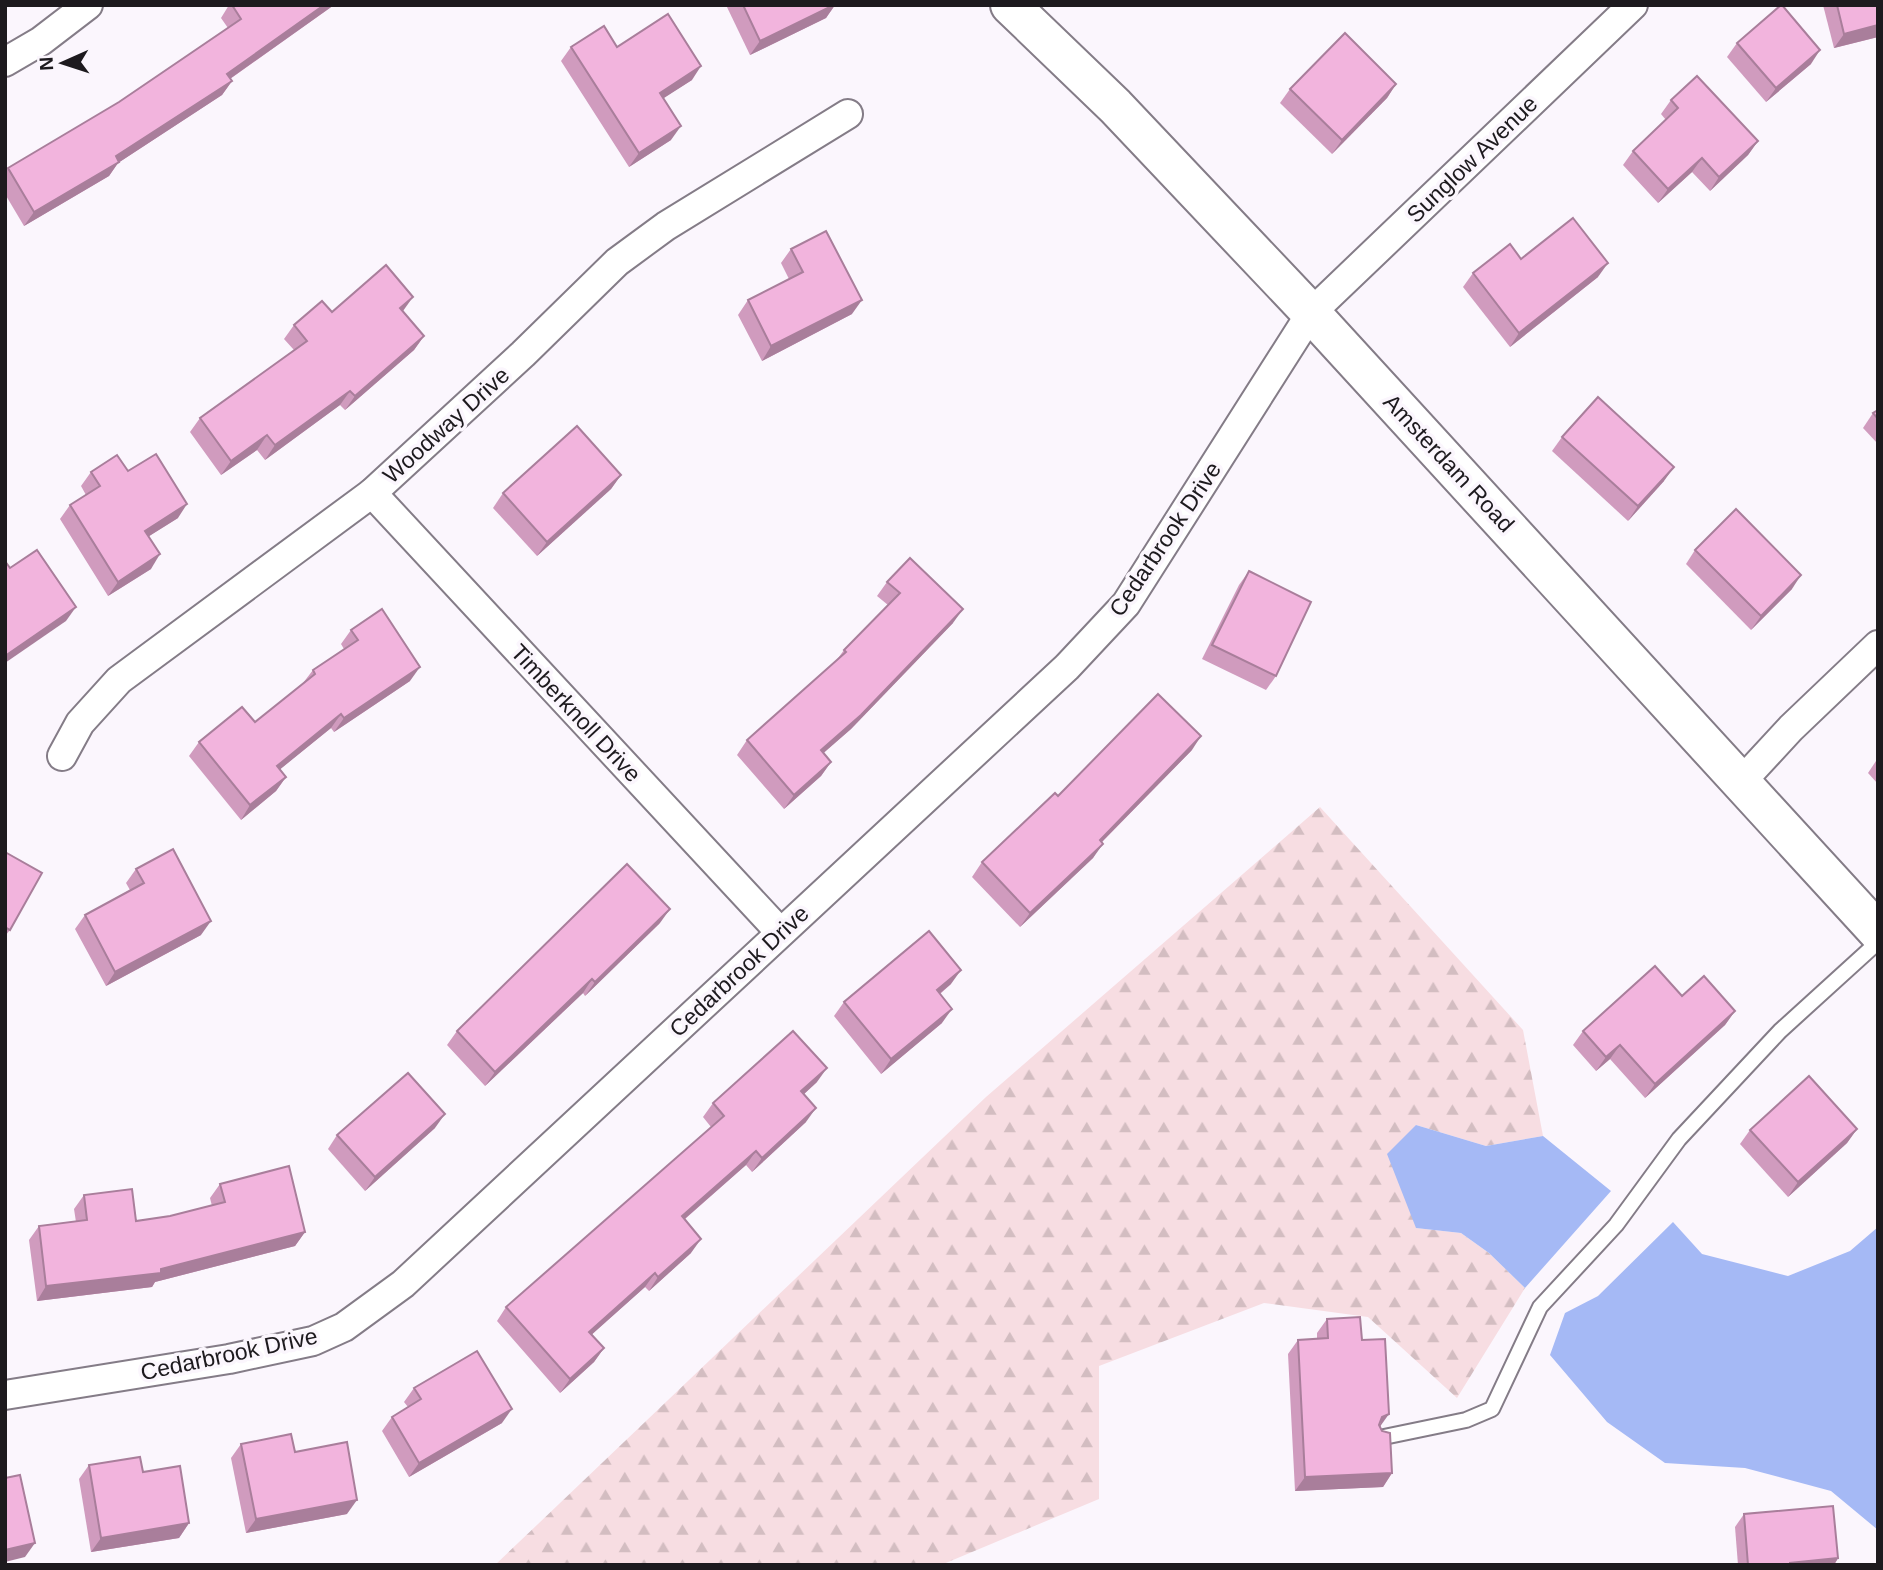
<svg xmlns="http://www.w3.org/2000/svg" width="1883" height="1570" font-family="Arial,sans-serif">
<defs>
<pattern id="forest-firs" width="22" height="20" patternUnits="userSpaceOnUse" patternTransform="scale(1.75)"><rect width="22" height="20" fill="#f7dde2"/><path d="M5 1l3.5 6h-7zM16 11l3.5 6h-7z" fill="#d3bdc1"/></pattern>
</defs>
<rect width="100%" height="100%" fill="#fbf6fd"/>
<path fill="url(#forest-firs)" d="M1320,807l203,223 20,106 -57,10 -70,-21v103l45,5 28,20 36,35 -68,110 -89,-81 -104,-14 -165,63v133l-158,66h-446l491,-468z"/>
<g fill="#a5b9f5">
<path d="M1416,1125l70,21 57,-10 68,55 -86,97 -36,-35 -28,-20 -45,-5 -29,-74z"/>
<path d="M1673,1222l29,32 86,22 62,-25 28,-24v303l-47,-39 -86,-23 -80,-5 -58,-41 -57,-67 15,-42 33,-17z"/>
</g>
<g fill="none" stroke-linecap="round" stroke-linejoin="round">
<g stroke="#847c87" stroke-width="18">
<path id="lane" d="M1379,1438l87,-18 26,-11 48,-102 76,-82 63,-86 101,-108 98,-89"/>
</g>
<g stroke="#847c87" stroke-width="32">
<g id="street">
<path d="M5,62l36,-21 47,-36"/>
<path d="M372,493l408,439"/>
<path d="M62,756l18,-33 39,-43 253,-187 151,-139 94,-92 49,-36 182,-112"/>
<path d="M1742,781l49,-53 87,-83"/>
<path d="M5,1395l224,-36 84,-18 31,-14 59,-43 664,-617 59,-63 185,-291 322,-308"/>
</g>
</g>
<g stroke="#847c87" stroke-width="42">
<path id="secondary" d="M1010,5l105,101 196,207 567,619"/>
</g>
<use href="#lane" stroke="#fff" stroke-width="14"/>
<use href="#street" stroke="#fff" stroke-width="28"/>
<use href="#secondary" stroke="#fff" stroke-width="38"/>
</g>
<g fill="#d09bbe">
<path d="M229,5h105l-104,74 2,2 -10,14 -104,68 -9,13 -85,50 -19,-32v-22l3,-4 111,-66 109,-74 -7,-10z"/>
<path d="M726,5h109l-9,13 -76,37z"/>
<path d="M1823,5h55v32l-44,11z"/>
<path d="M1737,43l74,21 -45,38 -39,-45z"/>
<path d="M571,47h46l75,33 -29,18 8,42 -42,27 -68,-106z"/>
<path d="M1396,84l-9,14 -55,56 -52,-51 10,-14z"/>
<path d="M1671,100l87,41 -10,14 -38,36 -18,-19 -34,31 -35,-38 10,-14 33,-31 -5,-6z"/>
<path d="M791,249l61,65 -90,47 -24,-46 10,-15 41,-21 -8,-16z"/>
<path d="M1521,259l77,18 -88,70 -47,-60 10,-14z"/>
<path d="M403,311l21,25 -10,14 -69,60 -5,-5 -75,55 -8,-10 -36,25 -31,-43 10,-14 94,-68 -10,-11 10,-14 38,-13z"/>
<path d="M1878,410v34l-15,-16 10,-15z"/>
<path d="M1562,437l102,44 -36,40 -76,-70z"/>
<path d="M128,471l50,47 -29,18 2,33 -43,27 -48,-77 10,-14 16,-10 -5,-9 10,-14z"/>
<path d="M621,475l-10,14 -74,67 -44,-48 10,-15z"/>
<path d="M1695,550l97,39 -41,41 -65,-66z"/>
<path d="M1249,571l27,105 -10,14 -64,-31 37,-74z"/>
<path d="M887,582l66,41 -102,106 -28,24 8,9 -10,14 -37,33 -47,-54 10,-15 89,-79 8,-11 44,-45 -11,-9z"/>
<path d="M351,630l59,51 -76,51 -3,-4 -51,41 6,8 -10,14 -35,29 -52,-64 10,-14 56,-20 48,-39 10,-13 31,-21 -3,-5z"/>
<path d="M1192,750l-90,92 -9,16 -73,69 -48,-50 10,-15 76,-66z"/>
<path d="M1878,758v26l-10,-11z"/>
<path d="M5,852l5,78 -5,6z"/>
<path d="M136,869l65,66 -95,51 -31,-57 10,-14 45,-25 -4,-7z"/>
<path d="M660,923l-75,73 -2,-3 -98,93 -38,-41 10,-14z"/>
<path d="M951,984l-11,10 2,29 -61,51 -47,-58 10,-14z"/>
<path d="M1682,996l53,15 -10,14 -80,73 -35,-39 -14,12 -23,-26 10,-14z"/>
<path d="M817,1082l-13,12 2,28 -54,50 -6,-7 -61,54 6,34 -42,38 -4,-4 -53,47 12,14 -10,14 -34,31 -63,-72 9,-14 205,-180 -8,-10 10,-14z"/>
<path d="M435,1128l-70,63 -37,-42 9,-14z"/>
<path d="M1857,1129l-10,14 -59,54 -48,-53 10,-14z"/>
<path d="M220,1184l85,48 -10,14 -140,36 -3,5 -115,14 -8,-61 10,-14 37,-4 -2,-13 10,-14 52,26 34,-5 42,-10 -2,-8z"/>
<path d="M1327,1319l35,21 18,86 2,5 10,42 -9,14 -88,4 -7,-137 10,-14 19,-1v-6z"/>
<path d="M414,1388l88,35 -93,54 -27,-46 10,-14 16,-10 -4,-5z"/>
<path d="M241,1444l54,8 52,62 -101,19 -15,-75z"/>
<path d="M89,1465l54,7 46,51 -10,15 -88,14 -12,-73z"/>
<path d="M1744,1514l94,44 -4,7h-96l-3,-38z"/>
</g>
<g fill="#a97e9b">
<path d="M324,5h10l-117,83 10,-14z"/>
<path d="M834,5h1l-9,13 -76,37 10,-14z"/>
<path d="M1878,25v12l-44,11 10,-14z"/>
<path d="M1820,50l-9,14 -45,38 10,-14z"/>
<path d="M701,66l-9,14 -42,27 10,-14z"/>
<path d="M232,81l-10,14 -104,68 -9,13 -85,50 10,-14 82,-56z"/>
<path d="M1396,84l-9,14 -55,56 10,-14z"/>
<path d="M681,126l-10,14 -42,27 10,-14z"/>
<path d="M1758,141l-10,14 -38,36 9,-14z"/>
<path d="M1702,158l-10,14 -34,31 10,-14z"/>
<path d="M1608,263l-10,14 -88,70 9,-14z"/>
<path d="M413,297l-10,14 -13,11 10,-14z"/>
<path d="M862,300l-10,14 -90,47 9,-15z"/>
<path d="M424,336l-10,14 -69,60 10,-14z"/>
<path d="M350,391l-10,14 -75,55 10,-15z"/>
<path d="M267,435l-10,15 -36,25 10,-14z"/>
<path d="M1674,467l-10,14 -36,40 10,-15z"/>
<path d="M621,475l-10,14 -74,67 10,-14z"/>
<path d="M187,504l-9,14 -43,27 10,-14z"/>
<path d="M160,554l-9,15 -43,27 10,-14z"/>
<path d="M1801,575l-9,14 -41,41 10,-14z"/>
<path d="M76,607l-10,14 -61,42v-7z"/>
<path d="M963,609l-10,14 -102,106 -40,35 10,-14z"/>
<path d="M420,667l-10,14 -76,51 10,-14z"/>
<path d="M341,714l-10,14 -64,52 10,-14z"/>
<path d="M1201,736l-9,14 -102,104 10,-14z"/>
<path d="M831,762l-10,14 -37,33 10,-14z"/>
<path d="M286,777l-10,14 -35,29 9,-15z"/>
<path d="M1103,844l-10,14 -73,69 10,-14z"/>
<path d="M670,909l-10,14 -75,73 10,-14z"/>
<path d="M211,921l-10,14 -95,51 9,-14z"/>
<path d="M961,970l-10,14 -24,20 10,-14z"/>
<path d="M592,979l-9,14 -98,93 10,-14z"/>
<path d="M952,1009l-10,14 -61,51 10,-15z"/>
<path d="M1735,1011l-10,14 -80,73 10,-14z"/>
<path d="M1620,1045l-10,14 -14,12 10,-14z"/>
<path d="M827,1068l-10,14 -26,24 10,-15z"/>
<path d="M816,1108l-10,14 -54,50 10,-14z"/>
<path d="M445,1114l-10,14 -70,63 10,-14z"/>
<path d="M1857,1129l-10,14 -59,54 10,-15z"/>
<path d="M756,1151l-10,14 -74,65 10,-14z"/>
<path d="M305,1232l-10,14 -140,36 -3,5 -115,14 9,-15 115,-17z"/>
<path d="M701,1239l-10,14 -42,38 9,-14z"/>
<path d="M655,1273l-10,14 -66,59 10,-14z"/>
<path d="M604,1348l-10,14 -34,31 10,-14z"/>
<path d="M512,1409l-10,14 -93,54 10,-14z"/>
<path d="M1389,1414l-10,14 3,-11z"/>
<path d="M1392,1473l-9,14 -88,4 10,-14z"/>
<path d="M357,1500l-10,14 -101,19 10,-14z"/>
<path d="M189,1523l-10,15 -88,14 10,-14z"/>
<path d="M35,1543l-10,14 -20,5v-12z"/>
<path d="M1838,1558l-4,7h-46l2,-2z"/>
</g>
<g fill="#f2b4dd" stroke="#a97e9b" stroke-width="2">
<path d="M232,5h92l-97,69 5,7 -116,75 3,6 -85,50 -26,-44 111,-66 122,-83z"/>
<path d="M743,5h91l-74,36z"/>
<path d="M1781,5h1l38,45 -44,38 -39,-45z"/>
<path d="M1837,5h41v20l-34,9z"/>
<path d="M668,14l33,52 -41,27 21,33 -42,27 -68,-106 33,-21 13,21z"/>
<path d="M1345,33l51,51 -54,56 -52,-51z"/>
<path d="M1697,76l61,65 -39,36 -17,-19 -34,31 -35,-38 45,-43 -7,-8z"/>
<path d="M1573,218l35,45 -89,70 -46,-60 37,-29 11,15z"/>
<path d="M826,231l36,69 -91,46 -23,-46 55,-28 -12,-23z"/>
<path d="M386,265l27,32 -13,11 24,28 -69,60 -5,-5 -75,54 -8,-10 -36,26 -31,-43 107,-77 -13,-16 28,-24 10,11z"/>
<path d="M1598,397l76,70 -36,39 -76,-69z"/>
<path d="M1878,410v9l-5,-6z"/>
<path d="M577,426l44,49 -74,67 -44,-49z"/>
<path d="M156,454l31,50 -42,27 15,23 -42,28 -48,-77 30,-19 -9,-14 26,-17 11,16z"/>
<path d="M1736,509l65,66 -40,41 -66,-66z"/>
<path d="M37,550l39,57 -71,49v-95l5,7z"/>
<path d="M910,558l53,51 -102,106 -40,35 10,12 -37,33 -47,-55 99,-88 -2,-2 56,-57 -13,-11z"/>
<path d="M1249,571l62,31 -35,74 -64,-31z"/>
<path d="M382,609l38,58 -76,51 -3,-4 -64,52 9,11 -36,28 -51,-63 43,-35 13,15 60,-48 -2,-4 45,-30 -7,-10z"/>
<path d="M1158,694l43,42 -101,104 3,4 -73,69 -48,-51 73,-69 3,3z"/>
<path d="M173,849l38,72 -96,51 -30,-57 59,-32 -8,-14z"/>
<path d="M5,852l37,21 -32,57 -5,-3z"/>
<path d="M627,864l43,45 -75,73 -3,-3 -97,93 -38,-41z"/>
<path d="M929,931l32,39 -24,20 15,19 -61,50 -47,-57z"/>
<path d="M1655,966l27,30 22,-20 31,35 -80,73 -35,-39 -14,12 -23,-26z"/>
<path d="M793,1031l34,37 -26,23 15,17 -54,50 -6,-7 -74,65 19,23 -43,38 -3,-4 -66,59 15,16 -34,31 -64,-72 218,-191 -11,-13z"/>
<path d="M408,1073l37,41 -70,63 -38,-42z"/>
<path d="M1809,1076l48,53 -59,53 -48,-52z"/>
<path d="M289,1166l16,66 -144,37v4l-115,13 -7,-60 48,-6 -3,-25 48,-6 4,32 34,-5 55,-14 -5,-18z"/>
<path d="M1360,1317l2,23 23,-1 4,75 -7,3 -3,8 3,6 8,2 2,40 -87,4 -7,-137 30,-2 -1,-19z"/>
<path d="M477,1351l35,58 -93,54 -27,-46 29,-18 -7,-11z"/>
<path d="M291,1434l4,18 52,-10 10,58 -101,19 -15,-75z"/>
<path d="M140,1457l3,15 37,-6 9,57 -88,15 -12,-73z"/>
<path d="M20,1475l15,68 -30,7v-72z"/>
<path d="M1833,1506l5,52 -48,5v2h-42l-4,-51z"/>
</g>
<g text-anchor="middle" dominant-baseline="central" stroke-width="7" stroke-linejoin="round" paint-order="stroke">
<g font-size="23" fill="#1d1a1e" stroke="#fbf6fd">
<text transform="translate(1472 159) rotate(-44)">Sunglow Avenue</text>
<text transform="translate(446 425) rotate(-42)">Woodway Drive</text>
<text transform="translate(1449 463) rotate(47)">Amsterdam Road</text>
<text transform="translate(1165 539) rotate(-56)">Cedarbrook Drive</text>
<text transform="translate(576 713) rotate(47)">Timberknoll Drive</text>
<text transform="translate(739 971) rotate(-43)">Cedarbrook Drive</text>
<text transform="translate(229 1354) rotate(-12)">Cedarbrook Drive</text>
</g>
</g>
<rect width="1883" height="1570" fill="none" stroke="#1d1a1e" stroke-width="14"/>
<g transform="translate(63 63) rotate(267)" stroke="#fbf6fd" stroke-width="5" paint-order="stroke">
<path d="M0-5L12 26L0 18L-12 26Z" fill="#1d1a1e"/>
<text y="-10" font-size="19" font-weight="bold" text-anchor="middle" fill="#1d1a1e">N</text>
</g>
</svg>
